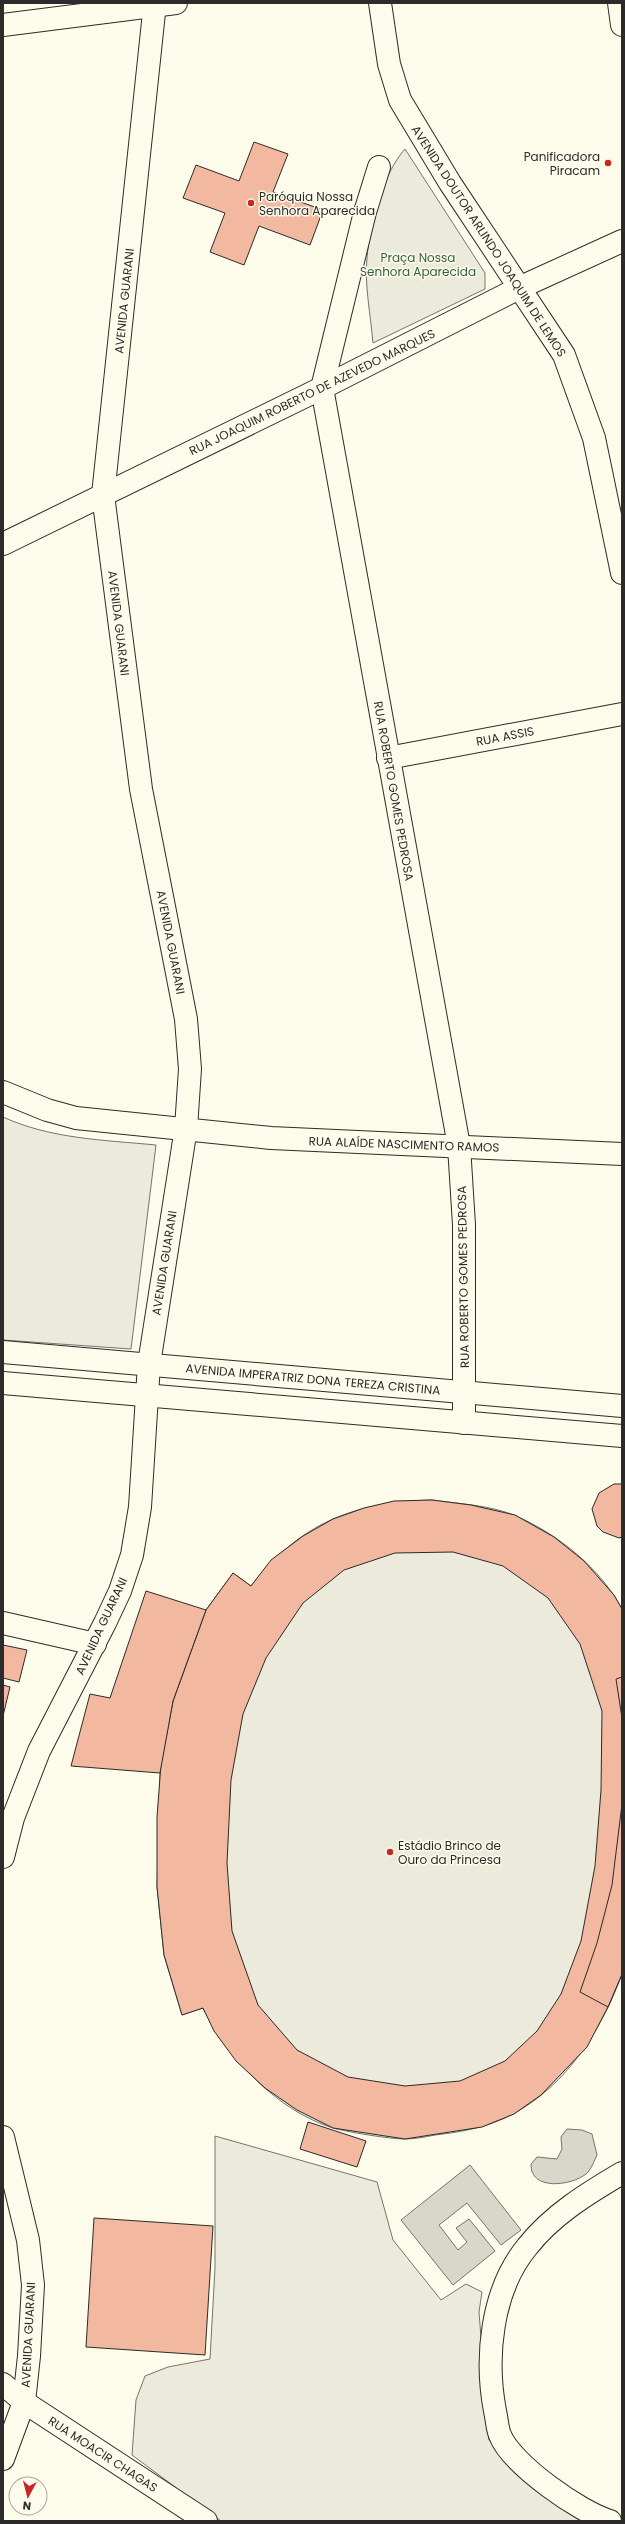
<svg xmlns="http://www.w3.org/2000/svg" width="625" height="2524" font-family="Poppins,sans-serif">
<rect width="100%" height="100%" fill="#fdfbea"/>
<g fill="#ecebdb" stroke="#74746e">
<path d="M405,149l80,124v16l-112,54c-2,-25 -9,-61 -6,-85 3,-34 15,-83 38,-109z"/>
<path d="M3,1117c48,22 101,23 153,28l-25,204 -128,-9z"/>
<path d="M432,1500c27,4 59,5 84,16 42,18 85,53 106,93v365c-20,55 -55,111 -109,140 -24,13 -51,18 -78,21 -10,2 -20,4 -30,4 -15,0 -58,-7 -72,-11 -55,-17 -105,-69 -130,-120l-21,7 -18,-60 -7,-68 3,-114 29,-117 17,-46 27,-37 18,13c49,-63 103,-84 181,-86z"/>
<path d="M215,2136l162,46 16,58 48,60 25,-16 16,8 -3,20 10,128 44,48 57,33h-369l-89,-66 4,-55 9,-24 23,-9 42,-8 5,-91z"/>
</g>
<g fill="#d8d7c9" stroke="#74746e">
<path d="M567,2129l15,1 10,4 5,21c-3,6 -6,15 -11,19 -15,12 -56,17 -55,-10l6,-7 20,2 5,-10 -1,-12z"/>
<path d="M470,2165l51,65 -20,15 -34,-42 -28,22 19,25 9,-8 -11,-14 13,-9 26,32 -42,34 -52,-65z"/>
</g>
<g fill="#f2b8a0" stroke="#2b2b2b" fill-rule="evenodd">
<path d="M254,142l34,12 -15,38 50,18 -13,35 -51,-19 -15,39 -34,-13 15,-39 -42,-15 13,-33 43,16z"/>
<path d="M614,1484h8v53l-3,1 -16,-6 -6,-6 -5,-17 7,-16z"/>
<path d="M432,1500l39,5 44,10 39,22 30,24 30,34 8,14v365l-14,33 -21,40 -46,48 -27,19 -32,13 -77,12 -72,-11 -36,-18 -32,-22 -29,-27 -22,-30 -11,-23 -21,7 -18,-60 -7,-68v-70l4,-53 12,-63 33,-91 27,-37 18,13 20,-26 32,-24 30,-17 31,-11 30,-7zM453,1552l50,14 45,32 32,46 22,67 -1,79 -6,76 -14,75 -20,53 -24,37 -32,30 -45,20 -55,5 -57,-9 -51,-27 -39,-45 -26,-74 -5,-68 4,-83 12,-66 23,-56 37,-55 41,-33 51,-17z"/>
<path d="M146,1591l60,19 -33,91 -13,72 -89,-7 19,-72 20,4z"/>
<path d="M3,1645l24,5 -8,32 -16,-4z"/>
<path d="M622,1677v41l-6,-39z"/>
<path d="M3,1685l7,2 -7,29z"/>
<path d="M622,1804v170l-14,33 -28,-15 17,-49 15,-58z"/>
<path d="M308,2122l58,19 -9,26 -57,-18z"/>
<path d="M94,2218l119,8 -8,129 -119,-8z"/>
</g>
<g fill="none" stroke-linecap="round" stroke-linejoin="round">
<g stroke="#2b2b2b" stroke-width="24">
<g id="minor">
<path d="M3,25l173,-22"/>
<path d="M379,167l-14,45 -43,176 137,758 5,79v198"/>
<path d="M3,544l319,-156 199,-101 101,-46"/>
<path d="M388,758l234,-44"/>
<path d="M3,1092l44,18 29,8 195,20 351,16"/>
<path d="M3,1623l92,21"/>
<path d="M3,1857l10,-39 26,-67 66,-128 15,-32 12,-36 8,-48 9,-143 37,-236 4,-59 -4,-50 -45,-230 -38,-294 52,-492"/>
<path d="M3,2137l25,103 5,45 -4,71 -5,46 -21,57"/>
<path d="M3,2384l21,18 182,119"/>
<path d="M610,2521c-29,-8 -99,-57 -110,-86 -3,-7 -3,-16 -5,-24 -10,-53 -4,-120 32,-164 25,-32 61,-54 95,-74"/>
</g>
</g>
<g stroke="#2b2b2b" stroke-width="24">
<g id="major">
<path d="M380,3l9,61 11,36 50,83 114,172 30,83 28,135"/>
<path d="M619,3l3,22"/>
<path d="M3,1352l619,54"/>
<path d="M3,1383l619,53"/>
</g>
</g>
<use href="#minor" stroke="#fdfbea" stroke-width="22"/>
<use href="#major" stroke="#fdfbea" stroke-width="22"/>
</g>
<g fill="#c62828" stroke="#fdfbea" stroke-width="1.5">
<circle cx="608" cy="163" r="4"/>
<circle cx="251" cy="203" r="4"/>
<circle cx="390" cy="1852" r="4"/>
</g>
<g text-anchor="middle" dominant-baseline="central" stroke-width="3" stroke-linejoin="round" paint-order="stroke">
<g font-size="12" fill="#2b2b2b" stroke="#fdfbea" text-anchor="start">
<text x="600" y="156" text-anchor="end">Panificadora<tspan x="600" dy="14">Piracam</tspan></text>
<text x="259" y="196">Paróquia Nossa<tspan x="259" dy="14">Senhora Aparecida</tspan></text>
<text x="398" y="1845">Estádio Brinco de<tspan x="398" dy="14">Ouro da Princesa</tspan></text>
</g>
<g font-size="12" fill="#2b2b2b" stroke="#fdfbea">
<text transform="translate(489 241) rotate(57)">AVENIDA DOUTOR ARLINDO JOAQUIM DE LEMOS</text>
<text transform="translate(124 301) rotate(-84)">AVENIDA GUARANI</text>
<text transform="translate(312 392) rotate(-26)">RUA JOAQUIM ROBERTO DE AZEVEDO MARQUES</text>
<text transform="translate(119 623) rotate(83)">AVENIDA GUARANI</text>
<text transform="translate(505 736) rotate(-11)">RUA ASSIS</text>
<text transform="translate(394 791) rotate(80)">RUA ROBERTO GOMES PEDROSA</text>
<text transform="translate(171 942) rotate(79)">AVENIDA GUARANI</text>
<text transform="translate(404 1144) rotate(2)">RUA ALAÍDE NASCIMENTO RAMOS</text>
<text transform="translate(164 1263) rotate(-81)">AVENIDA GUARANI</text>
<text transform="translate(463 1277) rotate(-91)">RUA ROBERTO GOMES PEDROSA</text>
<text transform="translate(313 1379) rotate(5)">AVENIDA IMPERATRIZ DONA TEREZA CRISTINA</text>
<text transform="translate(101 1626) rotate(-65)">AVENIDA GUARANI</text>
<text transform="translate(28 2335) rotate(-87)">AVENIDA GUARANI</text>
<text transform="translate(103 2454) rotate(33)">RUA MOACIR CHAGAS</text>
</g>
<g font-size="12" fill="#34623c" stroke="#fdfbea">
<text x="418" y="257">Praça Nossa<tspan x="418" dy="14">Senhora Aparecida</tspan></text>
</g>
</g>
<rect width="625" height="2524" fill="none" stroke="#2b2b2b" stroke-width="8"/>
<g transform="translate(28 2496) rotate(187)"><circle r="19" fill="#fdfbea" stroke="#a9a89e"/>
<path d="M0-3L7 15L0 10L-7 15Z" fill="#c62828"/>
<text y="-6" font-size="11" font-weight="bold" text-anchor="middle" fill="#2b2b2b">N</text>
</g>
</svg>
